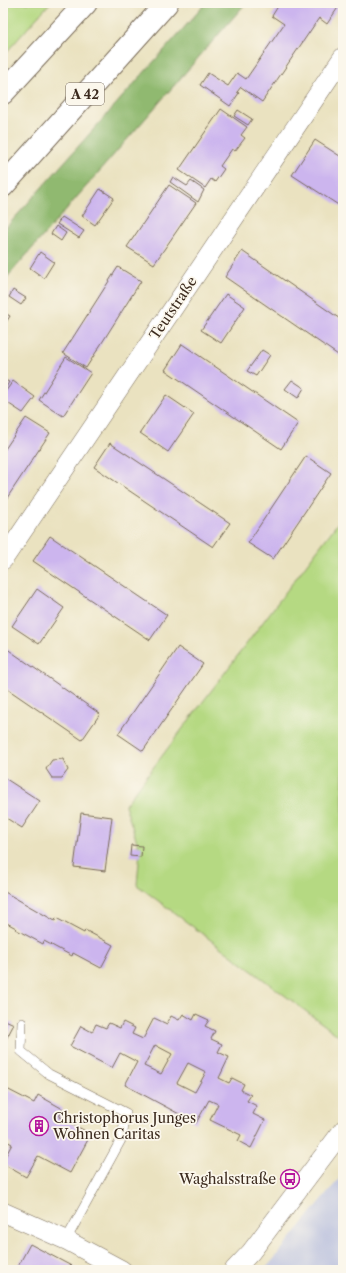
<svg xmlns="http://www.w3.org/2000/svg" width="346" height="1273" font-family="'Libre Caslon Text',serif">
<rect width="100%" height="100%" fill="#fbf7ec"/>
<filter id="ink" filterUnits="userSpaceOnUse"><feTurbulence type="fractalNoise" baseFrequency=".025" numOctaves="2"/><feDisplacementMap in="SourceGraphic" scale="8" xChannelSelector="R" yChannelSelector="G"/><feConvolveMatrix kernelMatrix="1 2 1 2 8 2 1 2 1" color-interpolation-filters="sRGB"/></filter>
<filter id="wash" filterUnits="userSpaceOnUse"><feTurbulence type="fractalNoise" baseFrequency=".012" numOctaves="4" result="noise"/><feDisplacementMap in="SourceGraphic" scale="16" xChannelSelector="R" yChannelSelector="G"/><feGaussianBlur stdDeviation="0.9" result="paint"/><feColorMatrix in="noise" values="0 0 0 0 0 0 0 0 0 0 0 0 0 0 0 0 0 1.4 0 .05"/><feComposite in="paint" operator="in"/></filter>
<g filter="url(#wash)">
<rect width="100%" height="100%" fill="#eae2c0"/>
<path fill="#bdc3de" d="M343,1174v96h-79l9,-10z"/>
<g fill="#b5d982" stroke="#788250">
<path d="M3,3h47l-47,53z"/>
<path d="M343,516v523l-206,-154 3,-34 -15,-46z"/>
</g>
<path fill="#90b970" stroke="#667247" d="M206,3h40l-243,279v-51z"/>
<g id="blocks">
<g fill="#ccb5ee" fill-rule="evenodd">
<path d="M280,3h17l6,4 3,-4h35l-14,21 -8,-6 -57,84 -21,-15 -4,5 2,1 -9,13 -30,-21 8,-12 20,13 9,-13 9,6 38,-55 -12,-8z"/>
<path d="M221,109l26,18 -6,8 4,3 -10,13 -3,-2 -12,17 4,3 -9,13 -4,-3 -6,9 -26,-18z"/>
<path d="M238,110l14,9 -4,6 -14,-9z"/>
<path d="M315,140l28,18v50l-51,-33z"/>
<path d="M173,177l14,9 4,-5 13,9 -6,12 -28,-20z"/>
<path d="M169,185l27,18 -42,61 -27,-17z"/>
<path d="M100,189l14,9 -19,27 -13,-9z"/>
<path d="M62,217l22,14 -5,7 -22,-14z"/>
<path d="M56,226l10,7 -5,8 -10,-7z"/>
<path d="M242,251l101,70v33l-2,3 -116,-80z"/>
<path d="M40,252l14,10 -10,16 -14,-10z"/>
<path d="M118,267l23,14 -55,87 -23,-15z"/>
<path d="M13,290l13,8 -5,7 -12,-8z"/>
<path d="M226,294l19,13 -24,36 -20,-13z"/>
<path d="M3,312l7,4 -5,8 -2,-1z"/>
<path d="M182,344l116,79 -17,26 -116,-79z"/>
<path d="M262,350l8,5 -14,21 -9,-5z"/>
<path d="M66,357l25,16 -28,43 -24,-16z"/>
<path d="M3,379l6,3 -4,7 -2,-2z"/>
<path d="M292,380l12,8 -6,10 -13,-9z"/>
<path d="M13,381l22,16 -12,16 -20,-13v-5z"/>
<path d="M166,395l28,19 -26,38 -28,-19z"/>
<path d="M26,418l24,15 -47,71v-52z"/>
<path d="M110,443l120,80 -17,24 -119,-80z"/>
<path d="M306,456l25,17 -58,86 -25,-16z"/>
<path d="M50,536l117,79 -17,25 -117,-79z"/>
<path d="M37,589l27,19 -25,36 -27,-18z"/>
<path d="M3,646l97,68 -18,26 -79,-54z"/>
<path d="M178,647l25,17 -60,87 -25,-17z"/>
<path d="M63,759l5,11 -6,8h-10l-6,-9 6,-9z"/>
<path d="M3,777l37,24 -18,27 -19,-12z"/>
<path d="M81,813l31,4 -7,54 -31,-4z"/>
<path d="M131,845l11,1 -1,11 -11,-1z"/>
<path d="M3,891l52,30 1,-3 28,15 1,-3 28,15 -12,23 -28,-15 -1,3 -28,-15 -1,3 -28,-15 1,-1 -13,-7z"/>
<path d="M183,1014l10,6 3,-6 13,6 -4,6 10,5 -4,8 11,5 -4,8 11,5 -10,21 10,5 3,-5 12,6 -3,6 10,5 -4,6 10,5 -4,8 12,6 -14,28 -13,-7 3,-6 -31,-15 8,-16 -9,-4 -13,23 -71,-38 12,-23 -17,-9 -8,15 -42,-22 11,-20 11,6 4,-8 10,4 3,-5 11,5 3,-6 12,6 -3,6 11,5 11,-21 13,6 4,-8 8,4zM155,1045l17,9 -11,20 -17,-8zM188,1063l18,9 -11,20 -18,-9z"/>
<path d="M3,1019l11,5 -11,21z"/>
<path d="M3,1087l31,16 4,-8 25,14 -4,8 32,17 -21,39 -32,-17 -12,21 -23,-13v-3l9,-17 -9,-5z"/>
<path d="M30,1244l49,26h-63z"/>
</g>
</g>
</g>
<g filter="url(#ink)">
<use href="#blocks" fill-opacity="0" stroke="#786a57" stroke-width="1"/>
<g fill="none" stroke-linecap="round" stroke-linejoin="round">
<g stroke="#786a57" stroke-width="10">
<path id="lane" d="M22,1023l-1,28 28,23 77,39 -4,25 -56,102"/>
</g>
<g stroke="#786a57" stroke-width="20">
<g id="street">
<path d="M3,560l340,-503"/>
<path d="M3,1212l63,28 56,30"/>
<path d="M234,1270l17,-18 92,-122"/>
</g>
</g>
<g stroke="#786a57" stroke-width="24">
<g id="highway">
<path d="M3,93l83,-90"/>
<path d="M3,186l164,-183"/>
</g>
</g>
<use href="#lane" stroke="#fff" stroke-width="9"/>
<use href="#street" stroke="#fff" stroke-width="19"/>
<use href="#highway" stroke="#fff" stroke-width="22"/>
</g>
</g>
<defs>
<g id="building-ring" transform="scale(1)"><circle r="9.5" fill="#fbf7ec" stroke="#b5179e" stroke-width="1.5"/><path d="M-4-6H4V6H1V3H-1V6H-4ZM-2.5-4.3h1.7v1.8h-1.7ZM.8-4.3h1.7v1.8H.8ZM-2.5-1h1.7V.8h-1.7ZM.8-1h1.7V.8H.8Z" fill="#b5179e"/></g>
<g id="bus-ring" transform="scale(1)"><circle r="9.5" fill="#fbf7ec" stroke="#b5179e" stroke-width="1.5"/><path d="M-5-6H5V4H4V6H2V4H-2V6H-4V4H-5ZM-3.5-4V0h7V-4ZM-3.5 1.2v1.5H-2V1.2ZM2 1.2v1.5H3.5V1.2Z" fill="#b5179e"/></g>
</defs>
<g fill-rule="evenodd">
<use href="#building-ring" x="39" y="1126"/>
<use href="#bus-ring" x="290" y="1179"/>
</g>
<g text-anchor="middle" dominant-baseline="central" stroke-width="3.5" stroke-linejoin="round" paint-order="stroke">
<rect fill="#fbf7ec" stroke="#75685c" stroke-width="1" x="66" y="83" width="38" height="22" rx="3"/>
<g font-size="13" font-weight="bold" fill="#3b2a1e">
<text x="85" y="94">A 42</text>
</g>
<g font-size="14" fill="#3b2a1e" stroke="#fbf7ec">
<text transform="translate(173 308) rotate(-56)">Teutstraße</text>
</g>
<g font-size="14" fill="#3b2a1e" stroke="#fbf7ec" text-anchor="start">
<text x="53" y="1118">Christophorus Junges<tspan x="53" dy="16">Wohnen Caritas</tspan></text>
<text x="276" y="1179" text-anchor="end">Waghalsstraße</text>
</g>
</g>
<rect width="346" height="1273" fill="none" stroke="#fbf7ec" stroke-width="16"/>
</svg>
